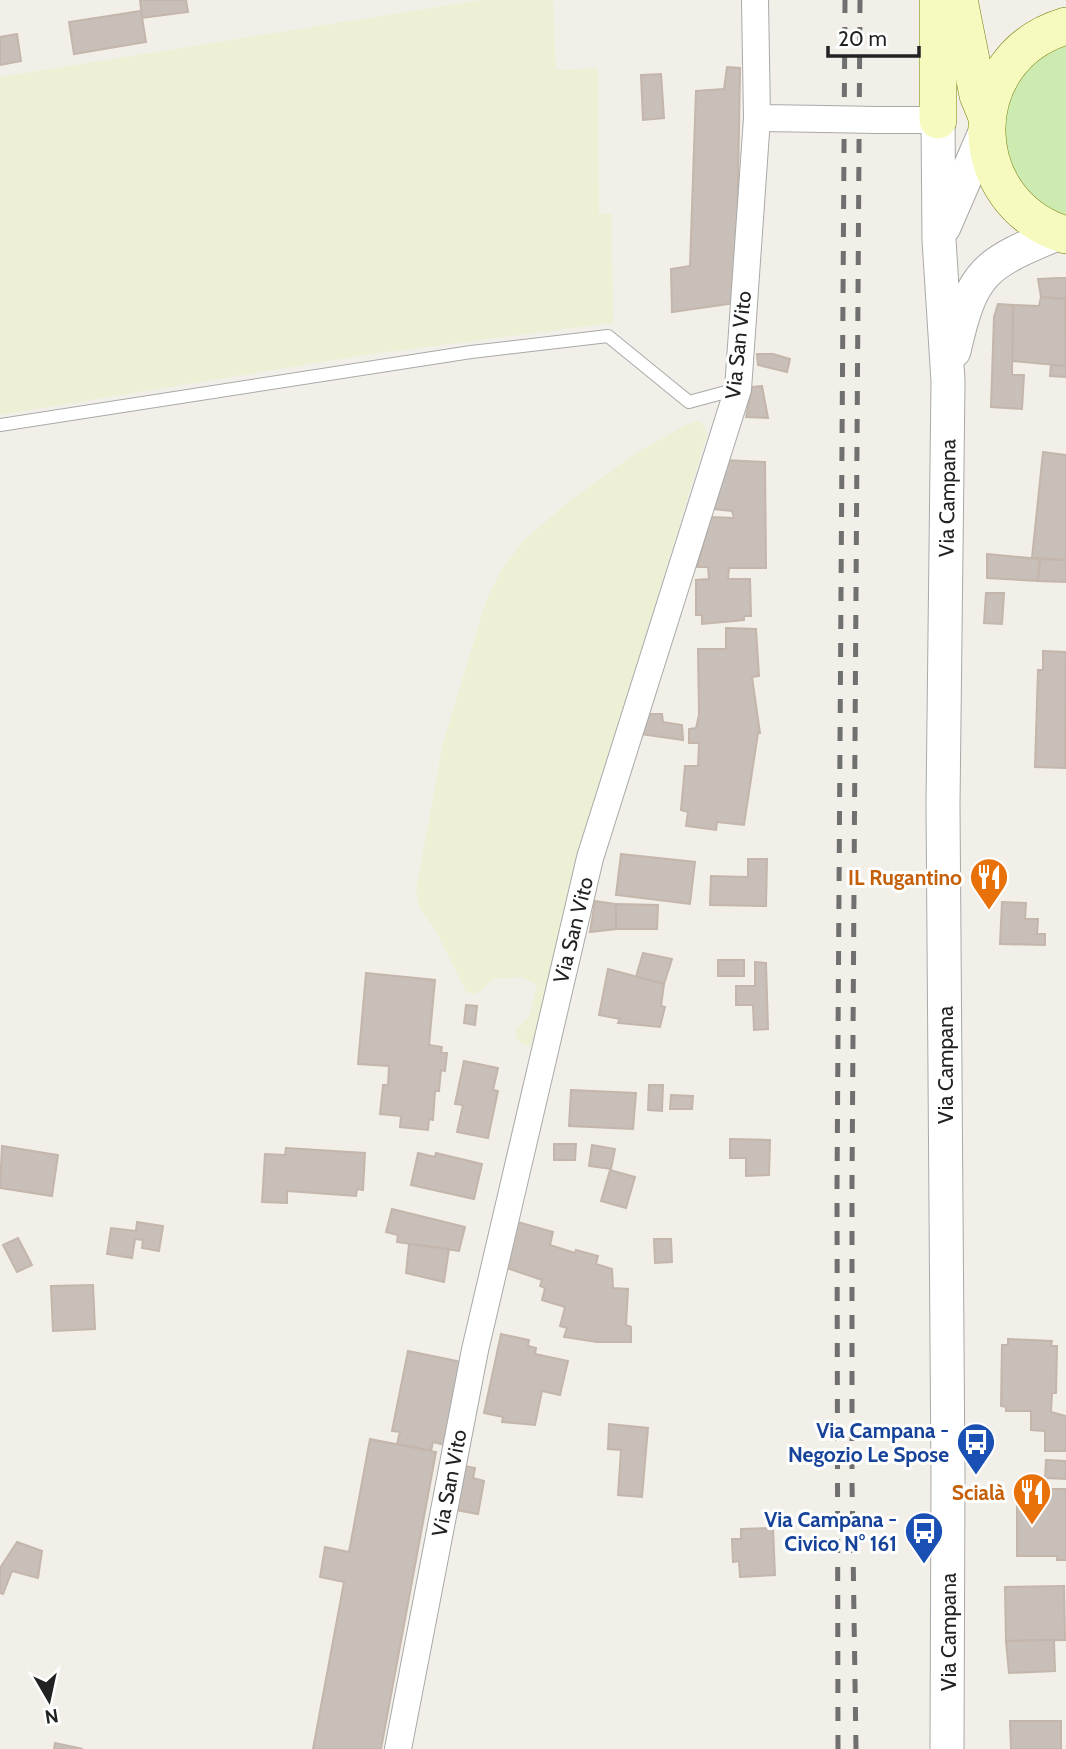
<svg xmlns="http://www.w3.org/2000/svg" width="1066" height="1749" font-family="Cabin,sans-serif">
<rect width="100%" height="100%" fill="#f2efe9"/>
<g fill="#eef0d5">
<path d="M481,0h72l3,70 42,-2 1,146h13l1,109 -248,32 -365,60v-338z"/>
<path d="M698,421l6,4 3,10 -124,407 -50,205 -9,-2 -8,-6v-9l12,-12 3,-7 6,-26 -16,-8 -28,2 -12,12 -7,3 -8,-2 -31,-63 -15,-20 -4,-19 27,-147 43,-142 16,-32 23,-30 46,-39 68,-49 49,-27z"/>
</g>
<path fill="#cdebb0" d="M1066,44v171c-16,-4 -29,-15 -40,-27 -34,-40 -25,-107 20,-135 6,-4 14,-6 20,-9z"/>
<g fill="#c7bfb8" stroke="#c4b6ab" stroke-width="2">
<path d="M140,0h46l2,12 -46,6z"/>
<path d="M141,11l5,31 -72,12 -5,-32z"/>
<path d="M17,34l4,27 -21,4v-28z"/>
<path d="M727,67l13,1 -4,235 -64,9 -1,-43 19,-3 6,-175 28,-2z"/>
<path d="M661,74l3,44 -21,2 -2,-45z"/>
<path d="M1060,278h6v39l-3,-1 2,-17 -24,-2 -3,-18z"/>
<path d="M1041,297l24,2 1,67 -54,-5 1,-56 26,1z"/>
<path d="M998,304l15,1 -1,70h12l-2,34 -31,-2 3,-90z"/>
<path d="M757,354h16l17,5 -3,13 -29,-7z"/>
<path d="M1051,365l15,1v11l-16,-1z"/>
<path d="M762,386l6,32 -22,-1 6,-30z"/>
<path d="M1043,452l23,3v105l-34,-2z"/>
<path d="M724,460l41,2 1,106h-37l-1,11h22l1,37h-7v4l-42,4v-9h-6v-35l13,-1 -1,-12h-11l14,-50 23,1 -2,-7 -18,-2 -2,-11z"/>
<path d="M987,554l53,5 -2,22 -51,-3z"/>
<path d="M1040,559l26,1v22l-28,-1z"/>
<path d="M986,593h18l-2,31 -18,-1z"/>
<path d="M726,628l30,1 3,47 -7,1 8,56h-2l-14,92 -27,-3 -1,8 -30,-4 2,-14 -7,-2 4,-44h13l1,-23h-10v-14l7,-1 3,-13 -1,-66h28z"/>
<path d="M1043,651l23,1 -1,116 -30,-1 3,-97h5z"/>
<path d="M645,714h17l1,8 19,3 1,15 -43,-6z"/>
<path d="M621,854l74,8 -5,42 -74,-9z"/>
<path d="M748,859h19l-1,47 -56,-1 1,-29 37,1z"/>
<path d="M595,901l21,3v25l-26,3z"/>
<path d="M1002,902l24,1 -1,16h13l-1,15h8v11l-45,-1z"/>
<path d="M616,904l42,1 -1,24h-41z"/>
<path d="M643,953l29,6 -8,25 -28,-7z"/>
<rect x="718" y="960" width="26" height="16"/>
<path d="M755,962l11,1 2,66 -14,1 -1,-25h-17v-19h19z"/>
<path d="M608,969l56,15 -3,22 4,1 -5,20 -42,-4 2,-4 -21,-4z"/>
<path d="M366,973l69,7 -6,65 13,2 -1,6h6l-2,18 -4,-1 -2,21h-4l-2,29 -4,-1 -1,11 -28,-3 1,-11 -21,-2 3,-29h5l1,-19 -31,-2z"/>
<path d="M466,1005l11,1 -2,19 -11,-2z"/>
<path d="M464,1061l34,7 -5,22 5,1 -10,47 -31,-6 6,-27 -8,-1z"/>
<path d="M649,1085h14l-1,26 -14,-1z"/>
<path d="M571,1090l65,3 -3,36 -64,-3z"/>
<path d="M671,1095l22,1 -1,13h-22z"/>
<path d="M730,1139l40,1 -1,35 -23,1v-18h-16z"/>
<path d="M554,1144h22l-1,16h-21z"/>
<path d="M592,1145l23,4 -4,20 -22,-3z"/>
<path d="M2,1146l56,9 -6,41 -52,-8z"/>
<path d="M286,1148l79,5 -2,37 -6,-1 -1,7 -69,-5v12l-25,-1 3,-48 20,1z"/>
<path d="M418,1153l17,4 1,-4 46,11 -8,35 -63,-14z"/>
<path d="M610,1170l25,7 -9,31 -25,-7z"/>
<path d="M392,1209l73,18 -6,24 -62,-9 1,-7 -12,-3z"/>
<path d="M507,1219l46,13 -3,13 25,8 1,-3 22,6 -2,8 16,5 1,19 15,1 -2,36 5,2v15h-34l-33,-5 3,-9 -7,-2 5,-19 -23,-7 3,-12 -5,-2 2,-6 -47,-16z"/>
<path d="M137,1222l26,4 -4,25 -17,-3 1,-8 -8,-1 -3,19 -25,-4 4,-26 25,3z"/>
<path d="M18,1238l14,27 -15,7 -14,-27z"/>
<path d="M654,1239h17l1,23 -17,1z"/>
<path d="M409,1244l40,5 -5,33 -38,-9z"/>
<path d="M93,1285l2,44 -42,2 -2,-45z"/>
<path d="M501,1334l28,6 -1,6 8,2 -1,6 33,7 -8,34 -18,-4 -7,34 -33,-3 1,-5 -19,-4z"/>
<path d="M1008,1339l44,2 -1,5h6l-1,47h-4l-1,19 15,4v35h-21v-20l-14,-1v-19h-25v-4l-5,-1 1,-61h6z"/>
<path d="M408,1351l54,11 -17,83 -12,-3 -2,9 -34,-7 3,-12 -8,-1z"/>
<path d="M609,1424l39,4 -6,69 -24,-2 3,-45 -13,-1z"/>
<path d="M370,1439l66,13 -55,297h-68l31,-167 -24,-5 5,-30 24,5z"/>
<path d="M1046,1460l20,1v18l-21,-1z"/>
<path d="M459,1465l16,3 -2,10 11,3 -6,33 -28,-5z"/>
<path d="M1042,1489h24v71h-9v-4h-40v-63h26z"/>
<path d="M773,1528l2,47 -35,2 -1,-16 -6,1 -1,-23h9v-10z"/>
<path d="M17,1542l25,9 -4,27 -26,-7 -9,23 -3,-1v-25z"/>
<path d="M1064,1586l1,54 -59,1 -1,-54z"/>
<path d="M1054,1640l1,31 -46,2 -3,-32z"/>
<path d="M1010,1721h51v28h-50z"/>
<path d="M55,1743l28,6h-29z"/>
</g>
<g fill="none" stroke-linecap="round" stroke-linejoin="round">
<g stroke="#a9a9a9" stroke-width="14">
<path id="service" d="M0,425l471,-73 137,-16 81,66 48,-13"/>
</g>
<g stroke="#a9a9a9" stroke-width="28">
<g id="minor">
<path d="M755,0l2,118 68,1"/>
<path d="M876,120h62"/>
<path d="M398,1749l77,-399 115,-492 148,-469 19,-271"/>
</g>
</g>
<g stroke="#a9a9a9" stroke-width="35">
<g id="tertiary">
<path d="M938,120l1,120 9,141 -5,423 5,673 -1,272"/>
<path d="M944,227l42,-97"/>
<path d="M954,351c18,-81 31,-87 105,-118"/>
</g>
</g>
<g stroke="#707d05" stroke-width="38">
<g id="secondary">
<path d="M938,0v120"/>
<path d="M959,0l19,95 9,22"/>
<path d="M1066,26c-106,31 -105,177 0,209"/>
</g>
</g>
<use href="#service" stroke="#fff" stroke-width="12"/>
<use href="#minor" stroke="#fff" stroke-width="26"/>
<use href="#tertiary" stroke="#fff" stroke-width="33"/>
<use href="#secondary" stroke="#f7fabf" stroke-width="37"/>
<g stroke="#707070" stroke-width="5" stroke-dasharray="14 14" stroke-linecap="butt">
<path d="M838,1749l-1,-560 8,-1189"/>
<path d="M856,1749l-4,-268v-297l8,-1184"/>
</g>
<g stroke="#a9a9a9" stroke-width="28" stroke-linecap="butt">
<path id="minor-bridge" d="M825,119l51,1"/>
</g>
<use href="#minor-bridge" stroke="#fff" stroke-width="26"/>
</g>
<defs>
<g id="restaurant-pin" transform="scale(2.0125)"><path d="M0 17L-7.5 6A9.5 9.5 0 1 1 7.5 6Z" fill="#e8710a" stroke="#fff"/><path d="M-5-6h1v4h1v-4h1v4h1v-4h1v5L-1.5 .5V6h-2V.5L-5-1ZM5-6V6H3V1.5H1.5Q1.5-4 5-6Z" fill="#fff"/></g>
<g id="bus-pin" transform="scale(2.0125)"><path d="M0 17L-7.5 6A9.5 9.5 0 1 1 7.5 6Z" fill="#1a4fb4" stroke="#fff"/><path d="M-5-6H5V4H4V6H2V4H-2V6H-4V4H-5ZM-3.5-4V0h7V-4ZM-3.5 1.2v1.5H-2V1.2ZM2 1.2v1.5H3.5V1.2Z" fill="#fff"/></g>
</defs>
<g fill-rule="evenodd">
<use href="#restaurant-pin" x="989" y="877"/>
<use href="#bus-pin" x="976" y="1442"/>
<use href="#restaurant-pin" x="1032" y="1492"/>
<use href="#bus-pin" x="924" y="1531"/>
</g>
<g text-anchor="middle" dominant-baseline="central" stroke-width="6" stroke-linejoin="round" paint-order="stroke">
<g font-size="21" fill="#222" stroke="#fff">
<text transform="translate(738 345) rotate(-84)">Via San Vito</text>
<text transform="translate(947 498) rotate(-89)">Via Campana</text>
<text transform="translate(573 930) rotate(-76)">Via San Vito</text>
<text transform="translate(945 1065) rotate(-90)">Via Campana</text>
<text transform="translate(449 1483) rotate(-79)">Via San Vito</text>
<text transform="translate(948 1632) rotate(-90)">Via Campana</text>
</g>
<g font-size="21" font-weight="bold" fill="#c56008" stroke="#fff" text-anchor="end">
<text x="962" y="877">IL Rugantino</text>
<text x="1005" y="1492">Scialà</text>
</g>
<g font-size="21" font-weight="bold" fill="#164399" stroke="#fff" text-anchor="end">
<text x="949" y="1430">Via Campana -<tspan x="949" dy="24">Negozio Le Spose</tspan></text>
<text x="897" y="1519">Via Campana -<tspan x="897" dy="24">Civico N° 161</tspan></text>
</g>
</g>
<g transform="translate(49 1700) rotate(171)" stroke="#ffffff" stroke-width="5" paint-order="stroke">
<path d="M0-5L12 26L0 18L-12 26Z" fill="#222222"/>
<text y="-10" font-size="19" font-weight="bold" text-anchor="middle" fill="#222222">N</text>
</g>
<path d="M828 46v10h91v-10" fill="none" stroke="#222222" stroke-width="3.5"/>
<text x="838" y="46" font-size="21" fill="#222222" stroke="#ffffff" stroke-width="5" paint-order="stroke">20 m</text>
</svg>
